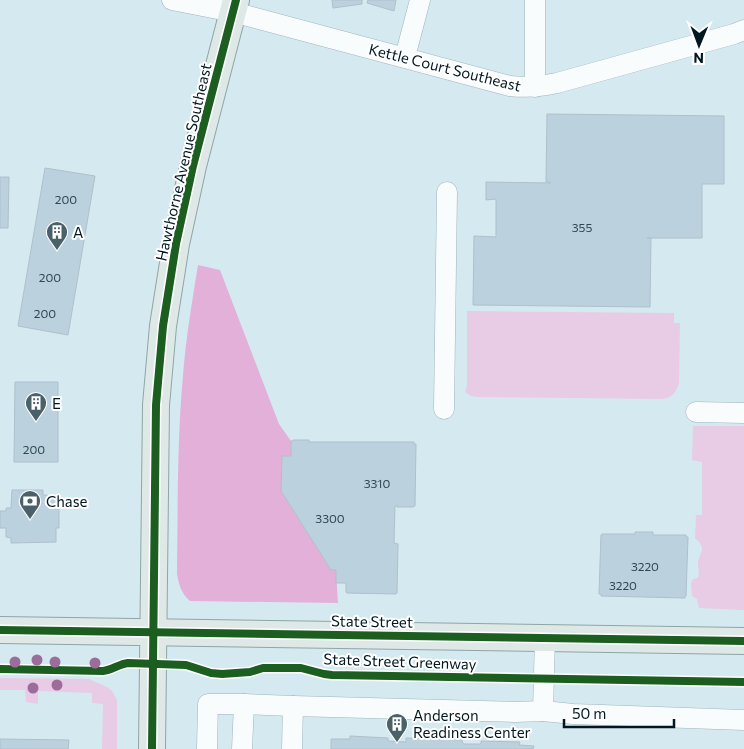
<svg xmlns="http://www.w3.org/2000/svg" width="744" height="749" font-family="Commissioner,sans-serif">
<rect width="100%" height="100%" fill="#d5e9f1"/>
<g fill="#e8cbe5">
<path d="M467,311l207,2v10h6l-1,60c-3,10 -7,15 -18,16l-183,-2 -7,-1 -6,-4 2,-6z"/>
<path d="M693,426h51v184l-45,-2 -2,-9 -5,-3 -1,-13 2,-4 5,-1c2,-6 0,-8 0,-13 0,-14 11,-15 -3,-27l1,-23h6v-53l-10,-2z"/>
<path d="M0,678l89,1 18,8 5,4 5,9v49h-15l1,-45 -11,-1v-10l-54,-2v13l-12,-2 -1,-12h-25z"/>
</g>
<path fill="#e3b0da" d="M198,265l22,5 59,154 12,17v15h-9l-1,35 50,79h5l2,33 -148,-2c-9,-8 -11,-16 -13,-27 1,-66 0,-133 6,-199 3,-37 9,-73 15,-110z"/>
<g fill="#bcd1de" stroke="#aec0cb">
<path d="M332,0h30v4l-29,4z"/>
<path d="M368,0h28l-2,11 -27,-8z"/>
<path d="M547,114l177,2v68h-22v54h-55h4l-1,69 -177,-2 1,-69 22,1v-38l-10,1v-18l65,1 -1,-1h-4z"/>
<path d="M45,168l50,8 -27,159 -50,-9z"/>
<path d="M0,177h9l-1,51h-8z"/>
<path d="M15,382h43v80h-44z"/>
<path d="M293,440h16v2h105v2h2l-1,62 -2,1h-16v-1h-2l-1,37 4,1 -1,49h-1v1l-49,-1 -1,-1v-9h-10v-13h-5l-50,-79 1,-35h9v-15h2z"/>
<path d="M12,490h31v5l16,1v32h-3v14l-45,1v-5l-5,-1v-9h-6v-17h6v-3h5z"/>
<path d="M635,532h18v3h33v2h2l-2,59h-1v2l-84,-2v-2h-2l2,-59h1v-1h33z"/>
<path d="M350,736l38,2v3l18,1v-4l56,2 1,4h18v-3l39,1 -1,3 15,1 -1,3h-202v-10h19z"/>
<path d="M0,739l69,1 -1,9h-68z"/>
</g>
<g fill="none" stroke-linecap="round" stroke-linejoin="round">
<g stroke="#9fb4bc" stroke-width="21">
<g id="minor">
<path d="M172,0l61,12 277,74c18,2 30,1 47,-3l177,-49 10,-4"/>
<path d="M535,0v87"/>
<path d="M405,57l15,-57"/>
<path d="M444,409l3,-217"/>
<path d="M696,412l48,1"/>
<path d="M545,638l-2,73 30,3 171,6"/>
<path d="M207,749l1,-45h36l49,2 222,6 28,-1"/>
<path d="M242,749l2,-45"/>
<path d="M292,749l1,-43"/>
</g>
</g>
<g stroke="#8ea6a5" stroke-width="28">
<g id="major">
<path d="M0,630l744,11"/>
<path d="M152,749l4,-344 7,-79 13,-82 17,-78 43,-166"/>
</g>
</g>
<use href="#minor" stroke="#f9fcfd" stroke-width="20"/>
<use href="#major" stroke="#dee9e7" stroke-width="26"/>
<g stroke="#fff" stroke-width="11">
<g id="cycleway">
<path d="M0,630l744,11"/>
<path d="M0,669l103,2c9,-1 16,-7 25,-8l58,2 25,8 11,1 28,-2 13,-4h38l23,6 8,1 412,7"/>
<path d="M152,749l4,-344 7,-79 13,-82 17,-78 43,-166"/>
</g>
</g>
<use href="#cycleway" stroke="#1b5e20" stroke-width="8"/>
</g>
<g fill="#9c6d9a">
<circle cx="37" cy="660" r="5.5"/>
<circle cx="15" cy="662" r="5.5"/>
<circle cx="55" cy="662" r="5.5"/>
<circle cx="95" cy="663" r="5.5"/>
<circle cx="57" cy="685" r="5.5"/>
<circle cx="33" cy="688" r="5.5"/>
</g>
<defs>
<g id="building-pin" transform="scale(1.125)"><path d="M0 17L-7.5 6A9.5 9.5 0 1 1 7.5 6Z" fill="#4b616a" stroke="#fff"/><path d="M-4-6H4V6H1V3H-1V6H-4ZM-2.5-4.3h1.7v1.8h-1.7ZM.8-4.3h1.7v1.8H.8ZM-2.5-1h1.7V.8h-1.7ZM.8-1h1.7V.8H.8Z" fill="#fff"/></g>
<g id="bank-pin" transform="scale(1.125)"><path d="M0 17L-7.5 6A9.5 9.5 0 1 1 7.5 6Z" fill="#4b616a" stroke="#fff"/><path d="M-6-4H6V4H-6ZM0-2.3a2.3 2.3 0 1 0 0 4.6a2.3 2.3 0 1 0 0-4.6Z" fill="#fff"/></g>
</defs>
<g fill-rule="evenodd">
<use href="#building-pin" x="57" y="232"/>
<use href="#building-pin" x="36" y="403"/>
<use href="#bank-pin" x="30" y="501"/>
<use href="#building-pin" x="397" y="724"/>
</g>
<g text-anchor="middle" dominant-baseline="central" stroke-width="4" stroke-linejoin="round" paint-order="stroke">
<g font-size="12" fill="#304751">
<text x="66" y="199">200</text>
<text x="582" y="227">355</text>
<text x="50" y="277">200</text>
<text x="45" y="313">200</text>
<text x="34" y="449">200</text>
<text x="377" y="483">3310</text>
<text x="330" y="518">3300</text>
<text x="645" y="566">3220</text>
<text x="623" y="585">3220</text>
</g>
<g font-size="15" fill="#001821" stroke="#fff">
<text transform="translate(445 67) rotate(14)">Kettle Court Southeast</text>
<text transform="translate(183 162) rotate(-77)">Hawthorne Avenue Southeast</text>
<text transform="translate(372 621) rotate(1)">State Street</text>
<text transform="translate(400 661) rotate(2)">State Street Greenway</text>
</g>
<g font-size="15" fill="#001821" stroke="#fff" text-anchor="start">
<text x="73" y="232">A</text>
<text x="52" y="403">E</text>
<text x="46" y="501">Chase</text>
<text x="413" y="715">Anderson<tspan x="413" dy="17">Readiness Center</tspan></text>
</g>
</g>
<g transform="translate(699 45) rotate(181)" stroke="#ffffff" stroke-width="4" paint-order="stroke">
<path d="M0-4L9 19L0 12L-9 19Z" fill="#001821"/>
<text y="-8" font-size="14" font-weight="bold" text-anchor="middle" fill="#001821">N</text>
</g>
<path d="M564 719v8h110v-8" fill="none" stroke="#001821" stroke-width="2.5"/>
<text x="572" y="719" font-size="15" fill="#001821" stroke="#ffffff" stroke-width="4" paint-order="stroke">50 m</text>
</svg>
